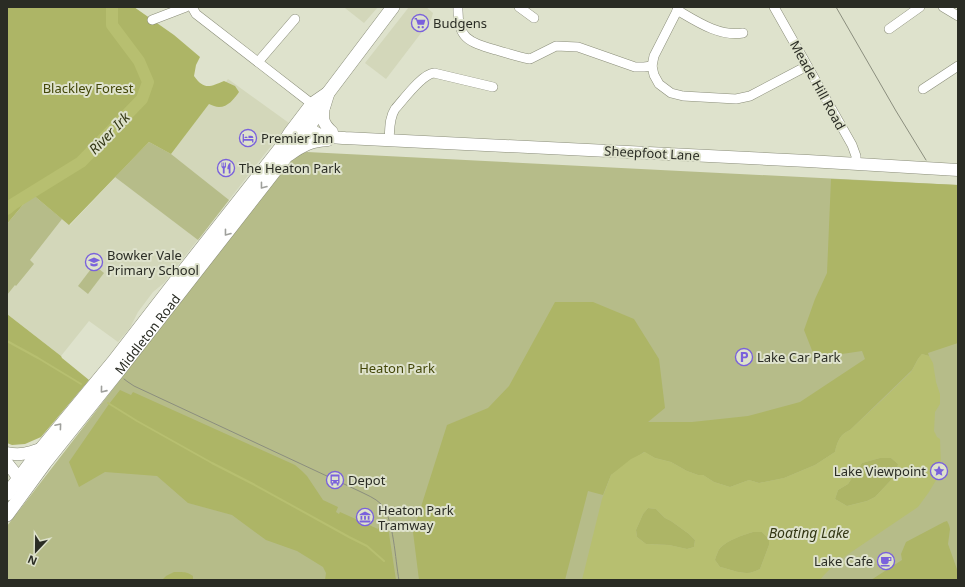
<svg xmlns="http://www.w3.org/2000/svg" width="965" height="587" font-family="'Noto Sans',sans-serif">
<rect width="100%" height="100%" fill="#dee2cc"/>
<g fill="#d3d7ba">
<path d="M346,7h32l-14,16 -19,-15z"/>
<path d="M409,7h17l7,6 -2,7 -45,59 -21,-16z"/>
<path d="M228,79l61,44 -125,160 -11,9 -15,20 -8,16 -12,14 -29,-21 -28,35 -54,-42v-90l25,-30 38,31 79,-83 22,11z"/>
</g>
<g fill="#b6bc89">
<path d="M149,142l22,12 58,46 -31,40 -83,-63z"/>
<path d="M307,152l651,33v395h-951v-54l273,-353c8,-9 15,-20 27,-21z"/>
<path d="M32,194l30,25 -32,41 4,4 -18,22 -1,-1 -8,10v-71z"/>
<path d="M94,265l10,8 -16,21 -10,-8z"/>
</g>
<g fill="#adb566">
<path d="M7,7h127l40,28 26,22 -4,8 -2,11c10,14 16,11 30,5l11,5 4,6c-5,7 -11,15 -20,15 -3,0 -7,-2 -10,-3l-38,50 -22,-12 -80,83 -37,-31 -25,30z"/>
<path d="M831,179l127,6v158l-30,10 1,3 -7,-2 -4,5 -6,11 -62,60c-10,4 -13,12 -15,22l-20,13 -31,13 -25,5 -10,-3 -19,7 -16,-5 -11,-7h-5l-11,-4 -16,-9 -16,-4 -11,-6 -33,23 -8,20 -15,-4 -23,89h-146l-6,-48 34,-107 41,-17 21,-22 46,-84h38l41,17 25,40 6,49 -17,14h44l56,-6 52,-14 65,-43 -3,-8 -47,7 -11,-28 11,-31 12,-26z"/>
<path d="M7,314l54,42 1,2 27,22 -48,57 -16,7 -13,1 -5,-2z"/>
<path d="M120,390l11,5 2,-3 162,73 7,6 5,5 16,24 15,7 -2,5 3,2 1,-2 38,17 5,-9 3,1 2,6 8,53h-71l1,-7 -3,-6 -26,-16 -31,-11 -34,-25 -44,-12 -31,-27 -52,-4 -26,15 -10,-25 40,-58z"/>
<path d="M880,458h11l7,6 -2,9 -5,7 -16,17 -8,4 -20,5 -12,-7 3,-9 10,-6 14,-21z"/>
<path d="M648,508l8,1 9,9 6,3 18,13 6,6 -1,7 -7,2 -18,-4 -23,-1 -9,-7 -1,-7 7,-16z"/>
<path d="M947,521l2,4 1,4 -2,15 10,28v8h-87l31,-20 -1,-6 5,-12 38,-20z"/>
<path d="M753,532h9l7,7v6l-9,24c-4,2 -9,4 -13,4 -9,0 -18,-4 -27,-6l-5,-7c1,-4 3,-9 5,-12 8,-8 22,-13 33,-16z"/>
<path d="M174,572c7,0 13,-1 19,4v4h-31l4,-4z"/>
</g>
<path fill="#b7bf70" fill-rule="evenodd" d="M922,354l7,2 4,7 3,19 4,12v10l-5,8 -1,19 3,6 3,2 1,25 -3,13 -9,15 -11,15 -80,54 -14,14 -4,5h-238l20,-81 9,-24 20,-16 14,-7 10,6 16,4 16,9 11,4h5l11,7 16,5 19,-7 10,3 25,-5 31,-13 20,-13c2,-10 5,-18 15,-22 20,-19 41,-38 61,-58 4,-6 6,-13 11,-18zM880,458h11l7,6 -2,9 -5,7 -16,17 -8,4 -20,5 -12,-7 3,-9 10,-6 14,-21zM648,508l8,1 9,9 6,3 18,13 6,6 -1,7 -7,2 -18,-4 -23,-1 -9,-7 -1,-7 7,-16zM753,532h9l7,7v6l-9,24c-4,2 -9,4 -13,4 -9,0 -18,-4 -27,-6l-5,-7c1,-4 3,-9 5,-12 8,-8 23,-13 33,-16z"/>
<g fill="none" stroke-linecap="round" stroke-linejoin="round">
<g stroke="#b7bf70" stroke-width="2">
<path d="M7,341l31,17 43,26"/>
<path d="M108,403l29,18 75,42 41,21 96,53 18,9 17,15"/>
</g>
<path stroke="#b7bf70" stroke-width="12" d="M7,209l6,-5 68,-42 61,-63 6,-17 -9,-21 -27,-36v-18"/>
<g stroke="#8a8d79" stroke-width="10">
<g id="minor">
<path d="M192,7l4,7 116,90"/>
<path d="M458,7c-1,32 11,35 38,43 11,3 22,7 34,9l26,-13 22,1 57,20h9l8,-1"/>
<path d="M519,7l15,11"/>
<path d="M679,7l-25,49 -2,10 2,9 5,9 12,9 12,3 53,3 14,-3 57,-30"/>
<path d="M774,7l78,138 4,11v8"/>
<path d="M943,7l15,9"/>
<path d="M677,10c19,11 42,27 66,23"/>
<path d="M152,20l34,-13"/>
<path d="M889,29l31,-22"/>
<path d="M258,62l37,-43"/>
<path d="M923,89l35,-23"/>
<path d="M389,140c1,-11 0,-22 6,-31 9,-10 27,-35 39,-36l59,14"/>
</g>
</g>
<g stroke="#8a8d79" stroke-width="13">
<g id="major">
<path d="M324,106c-2,12 -2,17 8,26"/>
<path d="M309,126c7,12 24,11 36,12l463,23 150,9"/>
<path d="M289,155c14,-10 22,-14 39,-15"/>
<path d="M7,453c13,3 22,0 34,-4"/>
<path d="M7,463l8,10 3,6"/>
</g>
</g>
<g stroke="#8a8d79" stroke-width="14">
<g id="highway">
<path d="M7,494l34,-45 72,-87 65,-84 104,-132 8,-13 22,-29 16,-11 65,-86"/>
<path id="s1" d="M7,515l38,-52 76,-95 164,-210 39,-52 4,-13"/>
</g>
</g>
<use href="#minor" stroke="#fff" stroke-width="9"/>
<use href="#major" stroke="#fff" stroke-width="12"/>
<use href="#highway" stroke="#fff" stroke-width="13"/>
<g stroke="#8b8e7e" stroke-width="1">
<path d="M836,7l60,104 30,49"/>
<path d="M124,379l4,3 6,4 225,105c8,4 16,7 22,13 13,14 14,56 18,76"/>
</g>
</g>
<defs><path id="oneway-chevron" d="M-2-3.5L2.5 0L-2 3.5" fill="none" stroke-width="1.6" stroke-linecap="round" stroke-linejoin="round"/></defs>
<g stroke="#9fa09c">
<use href="#oneway-chevron" transform="translate(263 186) rotate(128)"/>
<use href="#oneway-chevron" transform="translate(227 233) rotate(128)"/>
<use href="#oneway-chevron" transform="translate(103 390) rotate(129)"/>
<use href="#oneway-chevron" transform="translate(59 426) rotate(-50)"/>
</g>
<defs>
<g id="supermarket-ring" transform="scale(0.9)"><circle r="9.5" fill="#dee2cc" stroke="#7a61dc" stroke-width="1.5"/><path d="M-6-5.5h2.5l.6 2H6L4.5 2H-2.5L-4.4-4H-6ZM-1.5 3.2a1.3 1.3 0 1 0 .1 0ZM3 3.2a1.3 1.3 0 1 0 .1 0Z" fill="#7a61dc"/></g>
<g id="hotel-ring" transform="scale(0.9)"><circle r="9.5" fill="#dee2cc" stroke="#7a61dc" stroke-width="1.5"/><path d="M-6-4.5h1.5V1H6V5H4.5V3h-9V5H-6ZM-4 0a1.8 1.8 0 1 1 3.6 0ZM.5 0V-2.5h3Q6-2.5 6 0Z" fill="#7a61dc"/></g>
<g id="restaurant-ring" transform="scale(0.9)"><circle r="9.5" fill="#dee2cc" stroke="#7a61dc" stroke-width="1.5"/><path d="M-5-6h1v4h1v-4h1v4h1v-4h1v5L-1.5 .5V6h-2V.5L-5-1ZM5-6V6H3V1.5H1.5Q1.5-4 5-6Z" fill="#7a61dc"/></g>
<g id="school-ring" transform="scale(0.9)"><circle r="9.5" fill="#dee2cc" stroke="#7a61dc" stroke-width="1.5"/><path d="M0-5L7-2L0 1L-7-2ZM-4 1L0 2.5L4 1V4Q0 6-4 4Z" fill="#7a61dc"/></g>
<g id="parking-ring" transform="scale(0.9)"><circle r="9.5" fill="#dee2cc" stroke="#7a61dc" stroke-width="1.5"/><path d="M-3.5-5.5H1a3.5 3.5 0 0 1 0 7H-1V5.5H-3.5ZM-1-3.4V-.6H.8a1.4 1.4 0 0 0 0-2.8Z" fill="#7a61dc"/></g>
<g id="sight-ring" transform="scale(0.9)"><circle r="9.5" fill="#dee2cc" stroke="#7a61dc" stroke-width="1.5"/><path d="M0-6L1.8-2.2L6-1.7L2.9 1.2L3.7 5.4L0 3.3L-3.7 5.4L-2.9 1.2L-6-1.7L-1.8-2.2Z" fill="#7a61dc"/></g>
<g id="bus-ring" transform="scale(0.9)"><circle r="9.5" fill="#dee2cc" stroke="#7a61dc" stroke-width="1.5"/><path d="M-5-6H5V4H4V6H2V4H-2V6H-4V4H-5ZM-3.5-4V0h7V-4ZM-3.5 1.2v1.5H-2V1.2ZM2 1.2v1.5H3.5V1.2Z" fill="#7a61dc"/></g>
<g id="museum-ring" transform="scale(0.9)"><circle r="9.5" fill="#dee2cc" stroke="#7a61dc" stroke-width="1.5"/><path d="M0-6L6-3V-2H-6V-3ZM-5-1h2V3h-2ZM-1-1h2V3h-2ZM3-1h2V3H3ZM-6 4H6V6H-6Z" fill="#7a61dc"/></g>
<g id="cafe-ring" transform="scale(0.9)"><circle r="9.5" fill="#dee2cc" stroke="#7a61dc" stroke-width="1.5"/><path d="M-5.5-4.5H6V0H3Q3 3.5 0 3.5H-2.5Q-5.5 3.5-5.5 0ZM3-3.2v2h1.7v-2ZM-6 4.5H4V6H-6Z" fill="#7a61dc"/></g>
</defs>
<g fill-rule="evenodd">
<use href="#supermarket-ring" x="420" y="23"/>
<use href="#hotel-ring" x="248" y="138"/>
<use href="#restaurant-ring" x="226" y="168"/>
<use href="#school-ring" x="94" y="262"/>
<use href="#parking-ring" x="744" y="357"/>
<use href="#sight-ring" x="939" y="471"/>
<use href="#bus-ring" x="335" y="480"/>
<use href="#museum-ring" x="365" y="517"/>
<use href="#cafe-ring" x="886" y="561"/>
</g>
<g text-anchor="middle" dominant-baseline="central" stroke-width="4" stroke-linejoin="round" paint-order="stroke">
<g font-size="13" fill="#2a2c24" stroke="#dee2cc" text-anchor="start">
<text x="433" y="23">Budgens</text>
<text x="261" y="138">Premier Inn</text>
<text x="239" y="168">The Heaton Park</text>
<text x="107" y="255">Bowker Vale<tspan x="107" dy="15">Primary School</tspan></text>
<text x="757" y="357">Lake Car Park</text>
<text x="926" y="471" text-anchor="end">Lake Viewpoint</text>
<text x="348" y="480">Depot</text>
<text x="378" y="510">Heaton Park<tspan x="378" dy="15">Tramway</tspan></text>
<text x="873" y="561" text-anchor="end">Lake Cafe</text>
</g>
<g font-size="13" fill="#2a2c24" stroke="#dee2cc">
<text transform="translate(818 85) rotate(61)">Meade Hill Road</text>
<text transform="translate(652 153) rotate(3)">Sheepfoot Lane</text>
<text stroke="none"><textPath href="#s1" startOffset="229">Middleton Road</textPath></text>
</g>
<g font-size="13" fill="#434709" stroke="#dee2cc">
<text x="88" y="88">Blackley Forest</text>
<text x="397" y="368">Heaton Park</text>
</g>
<g font-size="14" font-style="italic" fill="#333714" stroke="#dee2cc">
<text transform="translate(109 133) rotate(-46)">River Irk</text>
<text x="809" y="532">Boating Lake</text>
</g>
</g>
<rect width="965" height="587" fill="none" stroke="#2a2c24" stroke-width="16"/>
<g transform="translate(36 551) rotate(202)" stroke="#dee2cc" stroke-width="3" paint-order="stroke">
<path d="M0-3L7 15L0 10L-7 15Z" fill="#2a2c24"/>
<text y="-6" font-size="11" font-weight="bold" text-anchor="middle" fill="#2a2c24">N</text>
</g>
</svg>
